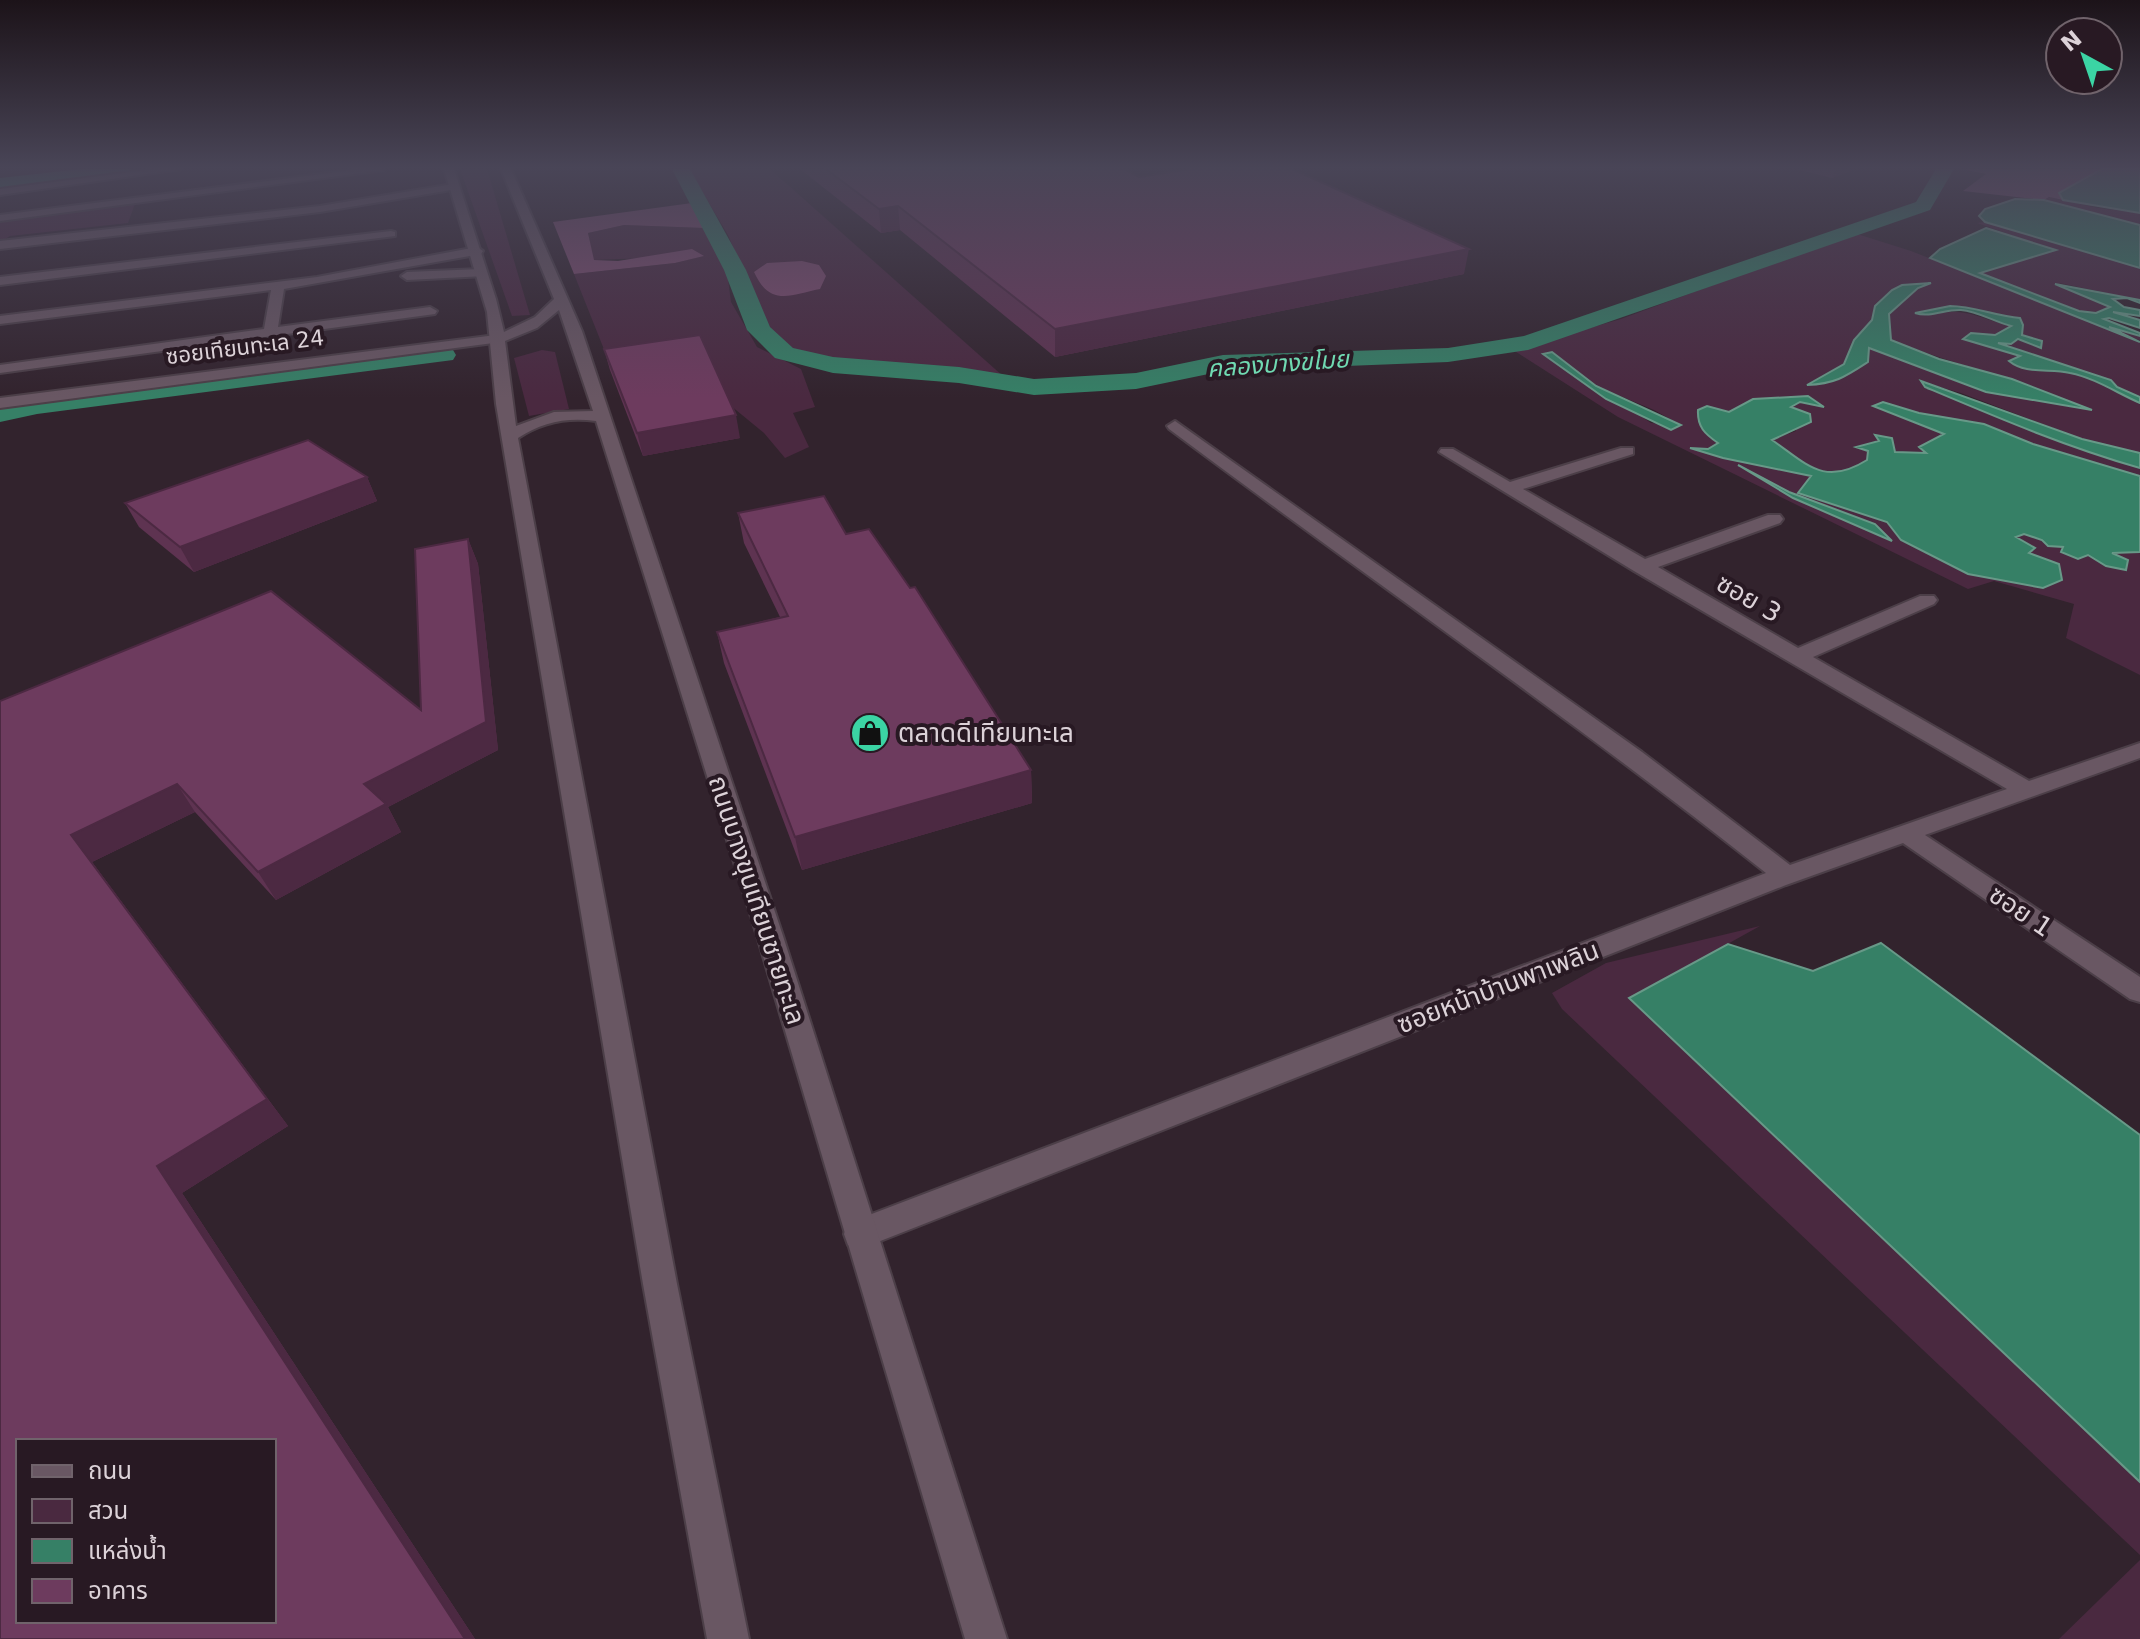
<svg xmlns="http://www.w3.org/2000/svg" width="2140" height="1639" font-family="'DejaVu Sans','Noto Sans Thai',sans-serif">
<rect width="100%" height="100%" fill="#32232d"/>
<g fill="#4a2940" fill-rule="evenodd">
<path d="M460,169h27l43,146 -18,1z"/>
<path d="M689,169h81l234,208 -166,-16 -46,-10 -23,-20 -41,-96z"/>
<path d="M2049,197l49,11 42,5v12l-96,-25z"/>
<path d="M136,201l-8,22 -118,13 -10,6v-22z"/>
<path d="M1985,222l155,46v32l-81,-17 52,25 -15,5 -17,-2 -100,-38 75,-23 -77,-27z"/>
<path d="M624,225l80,3 23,44 4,30 26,45 44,22 14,38 -22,6 16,34 -24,11 -21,-25 -39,-32 -114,-34 -37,-93 101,-11 28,-7 -110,4 -5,-27z"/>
<path d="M1854,233l57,18 208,82 -10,-7 31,10v4l-8,-2 8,4v55l-24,-10 -5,-7 -118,-39h49l-20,-6 -2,-17c-45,-4 -49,-21 -96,-2 41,-10 50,0 89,11l-18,8 -24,-2 -7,6 57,17 21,15 25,1 26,7 47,24v50l-58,-14 -121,-46 -39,-11 3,5c71,30 141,60 215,81v8l-107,-32 -49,-20 -65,-11 -36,-11 -9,4 70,27 -16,20 -33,-1 -19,-16 4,5 -22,7 11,3 -2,9c-44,27 -59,3 -96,-20l25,-9 -7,-24 19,-11 -55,3 -23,13 -23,-6 -9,4v9l20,24 -10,6 -14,-1 29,10 89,18 -13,17 88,29 14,18 79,37 54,-29 -19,-11 9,-3 39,13 -2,5 27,3 18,11 20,3 1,-9 -17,-7 30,-1v123l-74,-37 8,-34 -80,-23 -26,8 -350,-172 -105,-67 108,-31zM1928,284l-9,4 -30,26 2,26c64,25 133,40 196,69l-101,-17 -117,-45 -1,15c-24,15 -30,22 -59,22l35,-20 10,-24 18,-20 3,-14 17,-16zM1552,352l44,34 58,24 27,15 -30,-2 -23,-16 -22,-9 -62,-43zM1756,476l33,16 86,32 15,15 -97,-41z"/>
<path d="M542,350l13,2 14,57 -40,7 -15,-58z"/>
<path d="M1760,926l-130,72 510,484v73l-578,-546 -10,-16 54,-30z"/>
<path d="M2140,1560v79h-81z"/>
</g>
<g fill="#7f4c6f">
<path d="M1962,169h140l-42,24 3,7 -14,-3 -5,3 -81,-9 23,-17z"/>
<path d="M692,203l12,25 -80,-3 -36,8 6,27 24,1 74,-12 12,7 -29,7 -101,11 -21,-52z"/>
<path d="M802,261l17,4 7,11 -6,13c-30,6 -50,18 -66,-17l13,-9z"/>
</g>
<g fill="#368066" stroke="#689988" stroke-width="2">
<path d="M2102,169h38v44l-77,-13 -4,-7z"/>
<path d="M2015,199l29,1 96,25v43l-155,-46 -6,-6 6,-7z"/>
<path d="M1986,228l70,22 -76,23 99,38 17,2 14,-6 -55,-23 85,16v3l-13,-5 -14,1 11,8 16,3v6l-27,-4 27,8v8l-31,-10 -5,1 36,14v3l-31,-9 31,15 -210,-84 10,-9z"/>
<path d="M1931,283l-13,5 -29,26 2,26 48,19 73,20 80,31 -106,-18 -117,-44 -1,14c-23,15 -33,22 -61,23l37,-21 10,-24 18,-20 3,-14 17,-16 10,-5z"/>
<path d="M1950,306c24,0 45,10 70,12l3,7 -1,10 20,6 -1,7 -23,-9 -7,5 -13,-1 113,37 6,7 23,10v6c-23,-10 -45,-25 -70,-30 -20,-5 -44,2 -61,-12l11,-5 -57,-17 8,-6 24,2 16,-9c-16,-4 -34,-15 -50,-16 -16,-1 -30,8 -46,3z"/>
<path d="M1552,352l44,34 85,39 -10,5 -65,-31 -63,-45z"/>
<path d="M1921,381l161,58 58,14v15c-74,-21 -144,-51 -215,-81z"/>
<path d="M1808,396l16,11 -24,-5 -9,5 19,7 1,8 -39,18c35,24 52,47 95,20l1,-9 -12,-4 23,-6 -4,-6 17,3 3,14 31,1 -7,-6 25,-13 -71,-28 10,-4 36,11 65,11 49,20 107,32v76l-28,1 16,7 -2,10 -20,-4 -18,-11 -10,4 -17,-7 2,-5 -15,-1 -6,-6 -18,-6 -8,3 19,11 -6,5 30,11 3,16 -19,8 -75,-14 -67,-34 -14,-18 -89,-29 13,-17 -88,-18 -33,-10 18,1 10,-6c-13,-9 -21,-16 -20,-33l9,-4 22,6 24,-13z"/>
<path d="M1738,465l51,27 86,32 17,17 -99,-43z"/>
<path d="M1881,943l259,192v347l-511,-484 99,-54 85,27z"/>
</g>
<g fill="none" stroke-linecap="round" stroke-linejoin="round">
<g fill="#368066" fill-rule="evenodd">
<path d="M81,169h52l-9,5 -124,16v-12z"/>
<path d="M672,169h18l56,101 24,57 23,21 40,9 126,10 75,12 102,-6 87,-18 225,-7 76,-12 392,-134 20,-33h18l-24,41 -402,140 -80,12 -225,9 -87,18 -102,6 -75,-12 -126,-10 -58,-15 -28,-28 -23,-60z"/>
<path d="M444,348l9,2 3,5 -3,5 -416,54 -37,8v-16l37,-8z"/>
</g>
<g stroke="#4c3f48" stroke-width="4">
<g id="street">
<path d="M154,169h27l-181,26v-6z"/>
<path d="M361,169l23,1 -384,51v-6z"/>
<path d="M453,184l4,1v4l-137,23 -320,37v-8l320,-35z"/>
<path d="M391,231l4,1v4l-395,49v-8z"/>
<path d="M477,247l6,4 -2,3 -197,35 -6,38 152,-20 7,4 -2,3 -435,59v-8l264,-36 7,-39 -271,34v-8l317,-39z"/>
<path d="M481,269l6,4 -2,3 -78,4 -6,-4 6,-4z"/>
<path d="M496,335l5,1v6l-501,66v-10z"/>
<path d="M1175,421l467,331 148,113 217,-76 -373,-218 -195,-119 2,-3h12l57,33 111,-34h12v6l-110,35 122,70 123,-44h12l3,4 -3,4 -122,44 140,81 122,-52h14l3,4 -3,4 -121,53 216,124 111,-38v15l-215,77 215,142v25l-10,-3 -227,-156 -117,42 -926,364 -12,-4 -4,-11 4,-11 918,-350c-194,-154 -398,-295 -597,-444l-2,-3z"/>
</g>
</g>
<g stroke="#4c3f48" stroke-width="4">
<path id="secondary" d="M444,169h10l42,130 8,33 31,-15 19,-18 -53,-130h10l71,162 201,605 224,703h-42l-208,-703 -161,-515c-29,-4 -54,1 -78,17l159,846 72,355h-42l-64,-355 -147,-880 -9,-92zM559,310l34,101 -39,1 -38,14 -11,-85 32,-13z"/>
</g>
<use href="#street" fill="#695763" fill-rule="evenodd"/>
<use href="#secondary" fill="#695763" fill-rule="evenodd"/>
</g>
<g fill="#5e3351">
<path d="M800,169h324l15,8 325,97 -409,83 -155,-127 -19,3z"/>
<path d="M1795,169h61l-24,9z"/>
<path d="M604,349l136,89 -97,18 -33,-86z"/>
<path d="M367,477l10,24 -183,71 -55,-45 -14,-24z"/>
<path d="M738,513l108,21 185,236 1,33 -230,67 -78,-207 -7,-31 63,-15 -36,-74z"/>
<path d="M468,539l10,25 20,186 -110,57 13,25 -125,68 -81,-88 -103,50 196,264 -106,67 293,446h-475v-938l421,9z"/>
</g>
<g fill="#4c2942">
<path d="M1836,169h20l-24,9z"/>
<path d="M898,206l2,24 -19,3 -2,-24z"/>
<path d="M1469,249l-5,25 -409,83v-28z"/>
<path d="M736,415l4,23 -97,18 -6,-23z"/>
<path d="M367,477l10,24 -183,71 -14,-25z"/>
<path d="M468,539l10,25 20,186 -110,57 13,25 -125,68 -18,-28 106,-88 122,-62z"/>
<path d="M1031,770l1,33 -230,67 -7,-33z"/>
<path d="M177,784l18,28 -103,50 196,264 -106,67 293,446h-10l-308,-473 -86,-331z"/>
</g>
<g fill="#6d3b5e" stroke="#4c2942" stroke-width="2" fill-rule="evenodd">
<path d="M826,169h298l15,8 52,-8h101l177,80 -414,80 -157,-123 -19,3z"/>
<path d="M700,335l36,80 -99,18 -33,-84z"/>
<path d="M308,440l59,37 -187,70 -55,-44z"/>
<path d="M824,496l22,38 23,-5 41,59 5,-1 116,183 -236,67 -78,-205 71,-16 -50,-103z"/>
<path d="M468,539l18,183 -122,62 22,20 -128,68 -81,-88 -106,51 196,264 -110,67 308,473h-465v-938l271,-110 150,119 -6,-161zM18,1441h256v180h-256z"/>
</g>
<linearGradient id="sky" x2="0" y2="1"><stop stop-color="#1c1319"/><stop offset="0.42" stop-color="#494557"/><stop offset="1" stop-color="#494557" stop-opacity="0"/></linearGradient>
<rect width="2140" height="398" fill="url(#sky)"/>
<defs>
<g id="shop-disc" transform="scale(2)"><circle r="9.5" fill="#3bd4a4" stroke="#281923"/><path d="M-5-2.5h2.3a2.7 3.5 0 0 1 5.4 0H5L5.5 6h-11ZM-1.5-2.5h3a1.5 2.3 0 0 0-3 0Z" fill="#111"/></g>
</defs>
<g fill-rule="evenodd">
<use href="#shop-disc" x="870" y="733"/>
</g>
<g text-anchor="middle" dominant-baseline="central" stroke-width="8" stroke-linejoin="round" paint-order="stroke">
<g font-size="22" fill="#dcd2d8" stroke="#281923">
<text transform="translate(245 347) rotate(-7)">ซอยเทียนทะเล 24</text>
</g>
<g font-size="24" font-style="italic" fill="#70dab2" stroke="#281923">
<text transform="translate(1278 364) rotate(-4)">คลองบางขโมย</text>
</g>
<g font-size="26" fill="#dcd2d8" stroke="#281923">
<text transform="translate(1749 598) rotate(30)">ซอย 3</text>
<text transform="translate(757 900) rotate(72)">ถนนบางขุนเทียนชายทะเล</text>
<text transform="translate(2021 911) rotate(34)">ซอย 1</text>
<text transform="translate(1498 987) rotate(-21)">ซอยหน้าบ้านพาเพลิน</text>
</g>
<g font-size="26" fill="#dcd2d8" stroke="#281923" text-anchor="start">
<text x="898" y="733">ตลาดดีเทียนทะเล</text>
</g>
</g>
<rect x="16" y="1439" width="260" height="184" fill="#281923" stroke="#70636b" stroke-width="2"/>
<rect x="32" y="1465" width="40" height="12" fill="#695763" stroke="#70636b" stroke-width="2"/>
<text x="88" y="1479" font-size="24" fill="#dcd2d8">ถนน</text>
<rect x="32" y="1499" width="40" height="24" fill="#4a2940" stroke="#70636b" stroke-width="2"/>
<text x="88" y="1519" font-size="24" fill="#dcd2d8">สวน</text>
<rect x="32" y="1539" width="40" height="24" fill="#368066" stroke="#70636b" stroke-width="2"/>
<text x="88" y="1559" font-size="24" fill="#dcd2d8">แหล่งน้ำ</text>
<rect x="32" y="1579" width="40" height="24" fill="#6d3b5e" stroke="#70636b" stroke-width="2"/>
<text x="88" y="1599" font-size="24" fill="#dcd2d8">อาคาร</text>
<g transform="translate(2084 56) rotate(320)"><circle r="38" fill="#281923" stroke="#70636b" stroke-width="2"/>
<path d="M0-6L14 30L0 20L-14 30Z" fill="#3bd4a4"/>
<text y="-12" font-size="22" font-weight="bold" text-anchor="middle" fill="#dcd2d8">N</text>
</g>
</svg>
